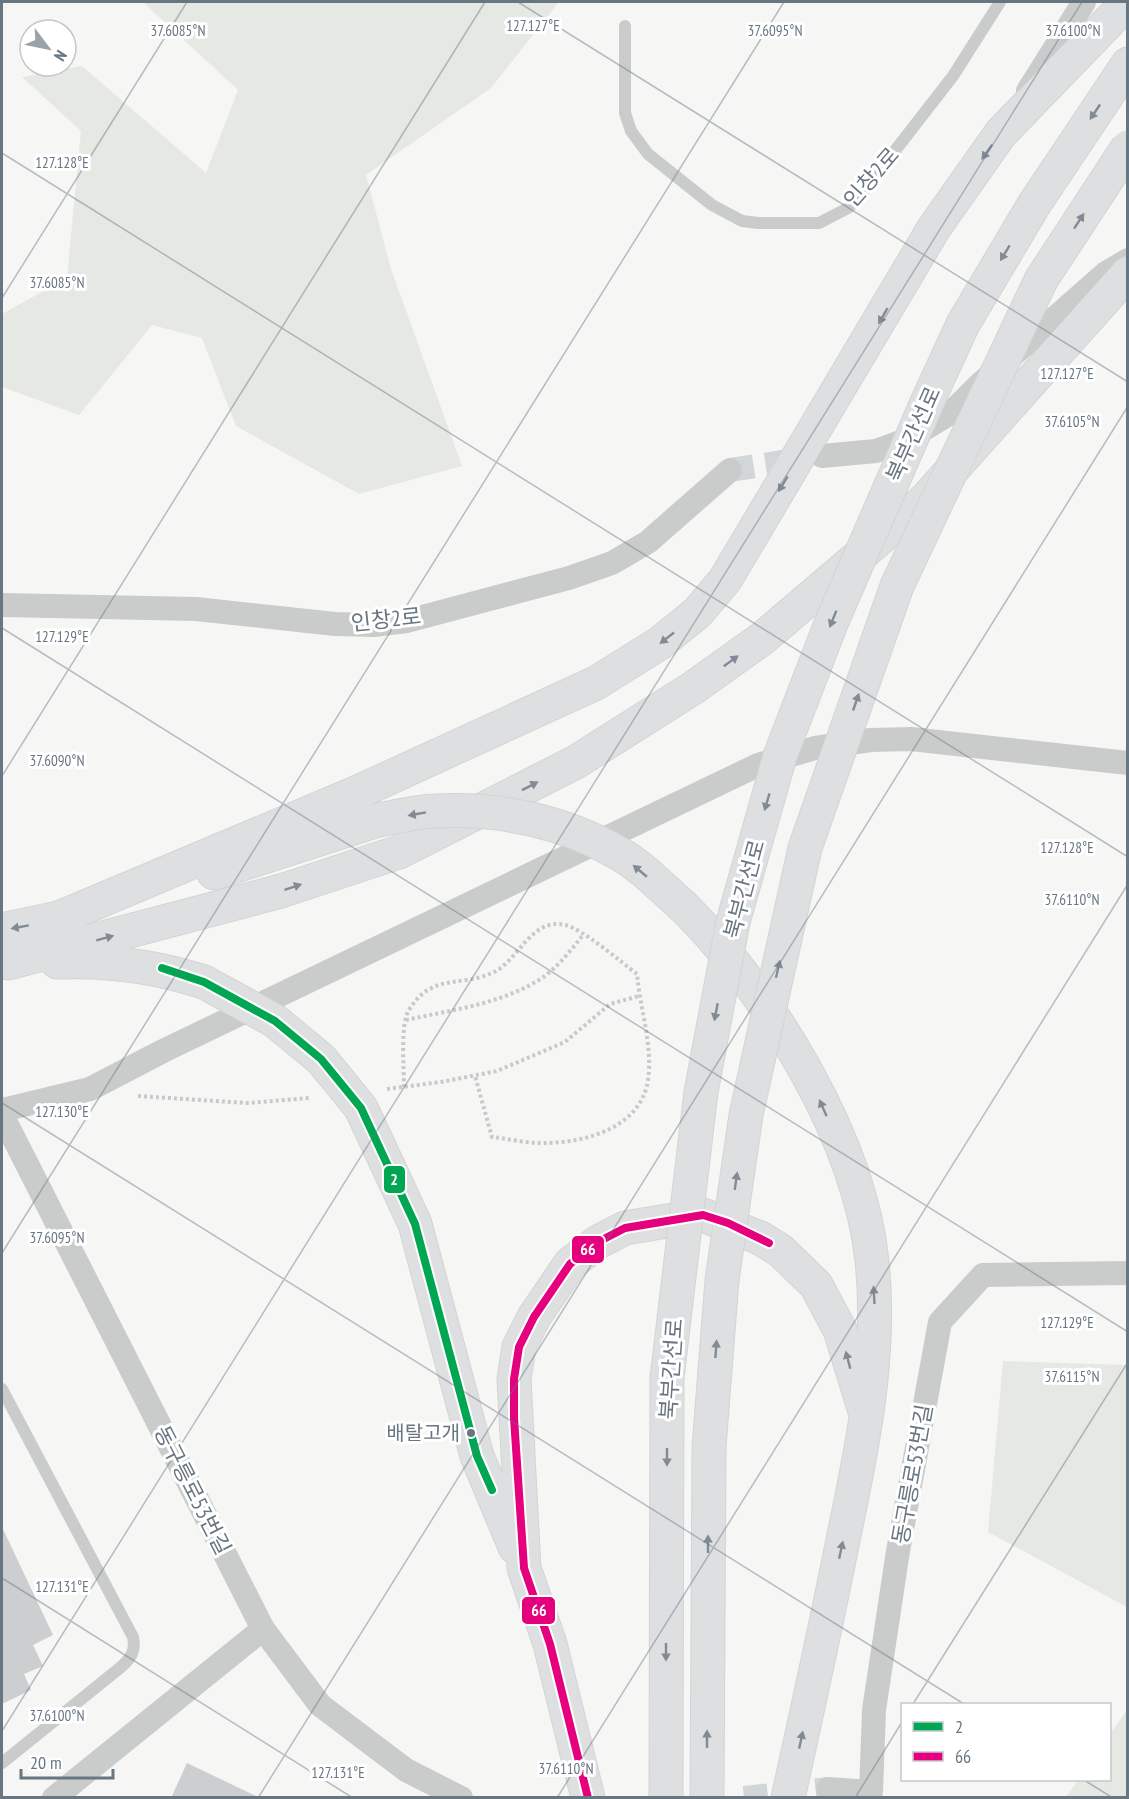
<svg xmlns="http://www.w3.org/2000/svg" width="1129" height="1799" font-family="'PT Sans Narrow','Noto Sans KR',sans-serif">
<rect width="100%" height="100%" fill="#f6f6f5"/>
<g fill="#e6e8e3">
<path d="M143,2h416l-68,86 -125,87 25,94 71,197 -103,28 -123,-68 -34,-88 -50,-13 -73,90 -77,-28v-73l65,-36 14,-147 -59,-54 60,-11 124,107 32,-83z"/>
<path d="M1003,1361l124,4v242l-139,-75z"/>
<path d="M1127,1710v87h-61l12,-17h32v-46z"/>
</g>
<g fill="#cdcecf">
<path d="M2,1527l51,108 -20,10 10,21 -19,8 7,16 -29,14z"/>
<path d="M187,1763l73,35h-89z"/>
</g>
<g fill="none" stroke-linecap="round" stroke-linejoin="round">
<g stroke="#d2d6d8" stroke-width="24" stroke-dasharray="24 12" stroke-linecap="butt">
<path d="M730,470l78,-12"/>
<path d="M744,1798l84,-9"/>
</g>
<g stroke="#d3d4d4" stroke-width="35">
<g id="trunk">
<path d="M1035,203l93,-139"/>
<path d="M214,873l164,-53"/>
<path d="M685,908c86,87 174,230 187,353 10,94 -10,188 -29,279 -17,86 -36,172 -55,258"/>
<path d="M52,921l304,-128 240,-110 64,-40 37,-30 28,-33 209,-352 67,-95 127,-131"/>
<path d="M2,930l70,-15"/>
<path d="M57,962c51,-2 98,4 147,20"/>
<path d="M8,963l273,-72 118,-39 177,-90 117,-74 70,-50 163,-139 202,-226"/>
<path d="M275,1021l46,38 40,49 54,116 62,232 38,91"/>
<path d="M588,1798l-38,-154 -26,-76 -10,-189 5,-32 15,-30 36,-53 28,-22 27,-14 78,-13 57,23 21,13 35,34 24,45 26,85"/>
<path d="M666,1798l1,-420"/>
<path d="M707,1798l2,-351 13,-167"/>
</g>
</g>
<g stroke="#c8c9ca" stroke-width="4" stroke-dasharray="3 3" stroke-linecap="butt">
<path d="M406,1020c45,-10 96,-16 136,-42 16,-11 29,-28 41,-43"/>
<path d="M404,1087c0,-18 -4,-64 5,-77 24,-39 53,-21 87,-39 23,-13 37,-54 69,-46 18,4 56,37 72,49 3,34 16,72 11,106 -7,47 -60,62 -101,63 -18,1 -37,-4 -55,-6l-17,-61"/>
<path d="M387,1089l54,-7 56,-11 68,-29 45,-38 29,-8"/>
<path d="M138,1096l109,7 63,-5"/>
</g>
<g stroke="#cacccc" stroke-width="12">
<path d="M625,26v87l6,18 17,23 64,51 30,16 16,2h61l29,-15 11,-11 94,-121 47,-74"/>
<path d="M2,1389l131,248c3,14 -2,21 -12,30l-119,96"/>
</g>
<g stroke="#cacccc" stroke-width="24">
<path d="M1028,91l56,-89"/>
<path d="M822,456l54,-5 30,-11 46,-28 27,-27 127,-112 22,-13"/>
<path d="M2,605l194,4 139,15 39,1 33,-4 162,-43 43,-15 36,-21 82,-72"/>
<path d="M2,1110l88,-21 73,-38 595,-286 57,-17 56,-8 40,-1 217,24"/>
<path d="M2,1115l261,514 57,76 86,65 55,28"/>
<path d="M828,1789l43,3 3,-82 24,-159 42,-229 43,-47 145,-2"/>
<path d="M54,1798l209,-169"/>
</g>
<use href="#trunk" stroke="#dedfe0" stroke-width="33"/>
<g stroke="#d3d4d4" stroke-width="35" stroke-linecap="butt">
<g id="trunk-bridge">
<path d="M378,820c19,-3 39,-9 59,-9 62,-3 126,10 181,42 24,13 46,37 67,55"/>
<path d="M204,982l71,39"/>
<path d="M722,1280l24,-165 59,-267 92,-262 144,-306 87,-133"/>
<path d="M667,1378l34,-286 32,-170 47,-166 52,-135 97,-223 34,-74 72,-121"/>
</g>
</g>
<use href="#trunk-bridge" stroke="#dedfe0" stroke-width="33"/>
<g stroke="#fff" stroke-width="12">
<path id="bus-1" d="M162,968l42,14 71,39 46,38 40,49 54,116 62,232 15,34"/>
</g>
<g stroke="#fff" stroke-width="12">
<path id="bus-2" d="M588,1798l-38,-154 -26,-76 -10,-150v-39l5,-32 15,-30 36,-53 28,-22 27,-14 78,-13 25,8 41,20"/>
</g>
<use href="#bus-1" stroke="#00a651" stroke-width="8"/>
<use href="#bus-2" stroke="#e5007d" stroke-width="8"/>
</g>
<defs><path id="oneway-solid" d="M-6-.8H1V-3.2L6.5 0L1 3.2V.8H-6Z" transform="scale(1.5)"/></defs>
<g fill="#808b95">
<use href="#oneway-solid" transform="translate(1095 112) rotate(124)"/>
<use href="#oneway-solid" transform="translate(987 152) rotate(125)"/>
<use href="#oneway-solid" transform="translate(1079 221) rotate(-57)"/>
<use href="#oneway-solid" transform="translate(1005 253) rotate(121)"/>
<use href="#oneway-solid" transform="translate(883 316) rotate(120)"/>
<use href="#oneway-solid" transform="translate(783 484) rotate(121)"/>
<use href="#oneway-solid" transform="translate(833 619) rotate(112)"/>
<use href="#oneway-solid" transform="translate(667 638) rotate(142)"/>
<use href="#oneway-solid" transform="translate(731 661) rotate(-36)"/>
<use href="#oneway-solid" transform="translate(856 702) rotate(-71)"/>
<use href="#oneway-solid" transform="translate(530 786) rotate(-27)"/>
<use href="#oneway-solid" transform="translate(767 802) rotate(106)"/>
<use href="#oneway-solid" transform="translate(417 814) rotate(170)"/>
<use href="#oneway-solid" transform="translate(640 871) rotate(-140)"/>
<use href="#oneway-solid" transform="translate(293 887) rotate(-18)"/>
<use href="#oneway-solid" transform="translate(20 927) rotate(170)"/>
<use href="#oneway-solid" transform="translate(105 938) rotate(-15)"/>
<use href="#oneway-solid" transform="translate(778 969) rotate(-77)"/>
<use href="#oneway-solid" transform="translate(716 1012) rotate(101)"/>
<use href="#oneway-solid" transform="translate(823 1108) rotate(-114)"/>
<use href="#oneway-solid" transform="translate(736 1181) rotate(-82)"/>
<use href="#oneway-solid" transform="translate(874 1295) rotate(-93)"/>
<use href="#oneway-solid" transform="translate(716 1349) rotate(-86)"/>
<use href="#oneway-solid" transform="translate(848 1360) rotate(-105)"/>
<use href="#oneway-solid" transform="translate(667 1457) rotate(90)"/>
<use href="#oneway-solid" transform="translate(708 1544) rotate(-90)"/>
<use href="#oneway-solid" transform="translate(841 1550) rotate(-78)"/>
<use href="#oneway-solid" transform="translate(666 1652) rotate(90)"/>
<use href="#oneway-solid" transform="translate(707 1739) rotate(-90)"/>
<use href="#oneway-solid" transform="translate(801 1740) rotate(-78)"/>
</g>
<path fill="none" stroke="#687682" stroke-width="1.5" stroke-opacity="0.45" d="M518,2l610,380M2,153l1126,704M2,298l185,-296M2,628l1126,704M2,776l483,-774M2,1103l962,601M2,1253l782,-1251M2,1578l351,220M913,1704l215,-342M2,1731l1080,-1729M1084,1780l29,18M258,1798l870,-1392M557,1798l571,-914M855,1798l47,-76"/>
<circle fill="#687682" stroke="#fff" stroke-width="2" cx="471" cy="1433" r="5"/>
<g text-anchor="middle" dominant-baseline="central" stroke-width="6" stroke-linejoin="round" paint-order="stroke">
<g font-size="20" fill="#687682" stroke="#fff" text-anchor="end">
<text x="460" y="1433">배탈고개</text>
</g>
<g font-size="22" fill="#687682" stroke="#fff">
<text transform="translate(871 177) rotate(-49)">인창2로</text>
<text transform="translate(913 434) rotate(-66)">북부간선로</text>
<text transform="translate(386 619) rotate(-6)">인창2로</text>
<text transform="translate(744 889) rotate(-75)">북부간선로</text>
<text transform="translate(671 1369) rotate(-86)">북부간선로</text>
<text transform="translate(912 1474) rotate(-80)">동구릉로53번길</text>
<text transform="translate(193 1490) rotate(63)">동구릉로53번길</text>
</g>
</g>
<g font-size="15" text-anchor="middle" fill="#687682" stroke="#fff" stroke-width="6" stroke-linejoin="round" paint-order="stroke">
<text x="533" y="31">127.127°E</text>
<text x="178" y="36">37.6085°N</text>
<text x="775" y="36">37.6095°N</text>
<text x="1073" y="36">37.6100°N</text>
<text x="62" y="168">127.128°E</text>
<text x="57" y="288">37.6085°N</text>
<text x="1067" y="379">127.127°E</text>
<text x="1072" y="427">37.6105°N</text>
<text x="62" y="642">127.129°E</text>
<text x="57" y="766">37.6090°N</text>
<text x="1067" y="853">127.128°E</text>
<text x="1072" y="905">37.6110°N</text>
<text x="62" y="1117">127.130°E</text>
<text x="57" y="1243">37.6095°N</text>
<text x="1067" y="1328">127.129°E</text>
<text x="1072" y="1382">37.6115°N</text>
<text x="62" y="1592">127.131°E</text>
<text x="57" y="1721">37.6100°N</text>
<text x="566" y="1774">37.6110°N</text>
<text x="338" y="1778">127.131°E</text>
</g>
<g stroke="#fff" stroke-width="2">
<rect x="383" y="1165" width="23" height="29" rx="6" fill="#00a651"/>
<rect x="571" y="1235" width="34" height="29" rx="6" fill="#e5007d"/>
<rect x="521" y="1596" width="35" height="29" rx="6" fill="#e5007d"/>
</g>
<g font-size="16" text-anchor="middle" font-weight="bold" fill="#fff">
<text x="394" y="1185">2</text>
<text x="588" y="1255">66</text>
<text x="539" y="1616">66</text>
</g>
<rect width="1129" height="1799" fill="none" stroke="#687682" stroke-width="6"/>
<rect x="901" y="1703" width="210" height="78" fill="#ffffff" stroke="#c3c8cd" stroke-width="1.5"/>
<rect x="913" y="1722" width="30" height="9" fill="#00a651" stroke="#c3c8cd" stroke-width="1.5"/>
<text x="955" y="1733" font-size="18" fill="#687682">2</text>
<rect x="913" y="1752" width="30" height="9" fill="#e5007d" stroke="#c3c8cd" stroke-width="1.5"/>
<text x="955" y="1763" font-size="18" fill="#687682">66</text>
<g transform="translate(48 48) rotate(122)"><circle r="28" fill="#ffffff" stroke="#c3c8cd" stroke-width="1.5"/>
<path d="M0-4.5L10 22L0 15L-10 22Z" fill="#9aa3aa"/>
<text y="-9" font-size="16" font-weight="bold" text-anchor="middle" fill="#687682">N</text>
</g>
<path d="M21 1769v9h92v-9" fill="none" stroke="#687682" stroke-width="3"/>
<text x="30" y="1769" font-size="18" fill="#687682" stroke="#ffffff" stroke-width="4.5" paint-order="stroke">20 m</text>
</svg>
